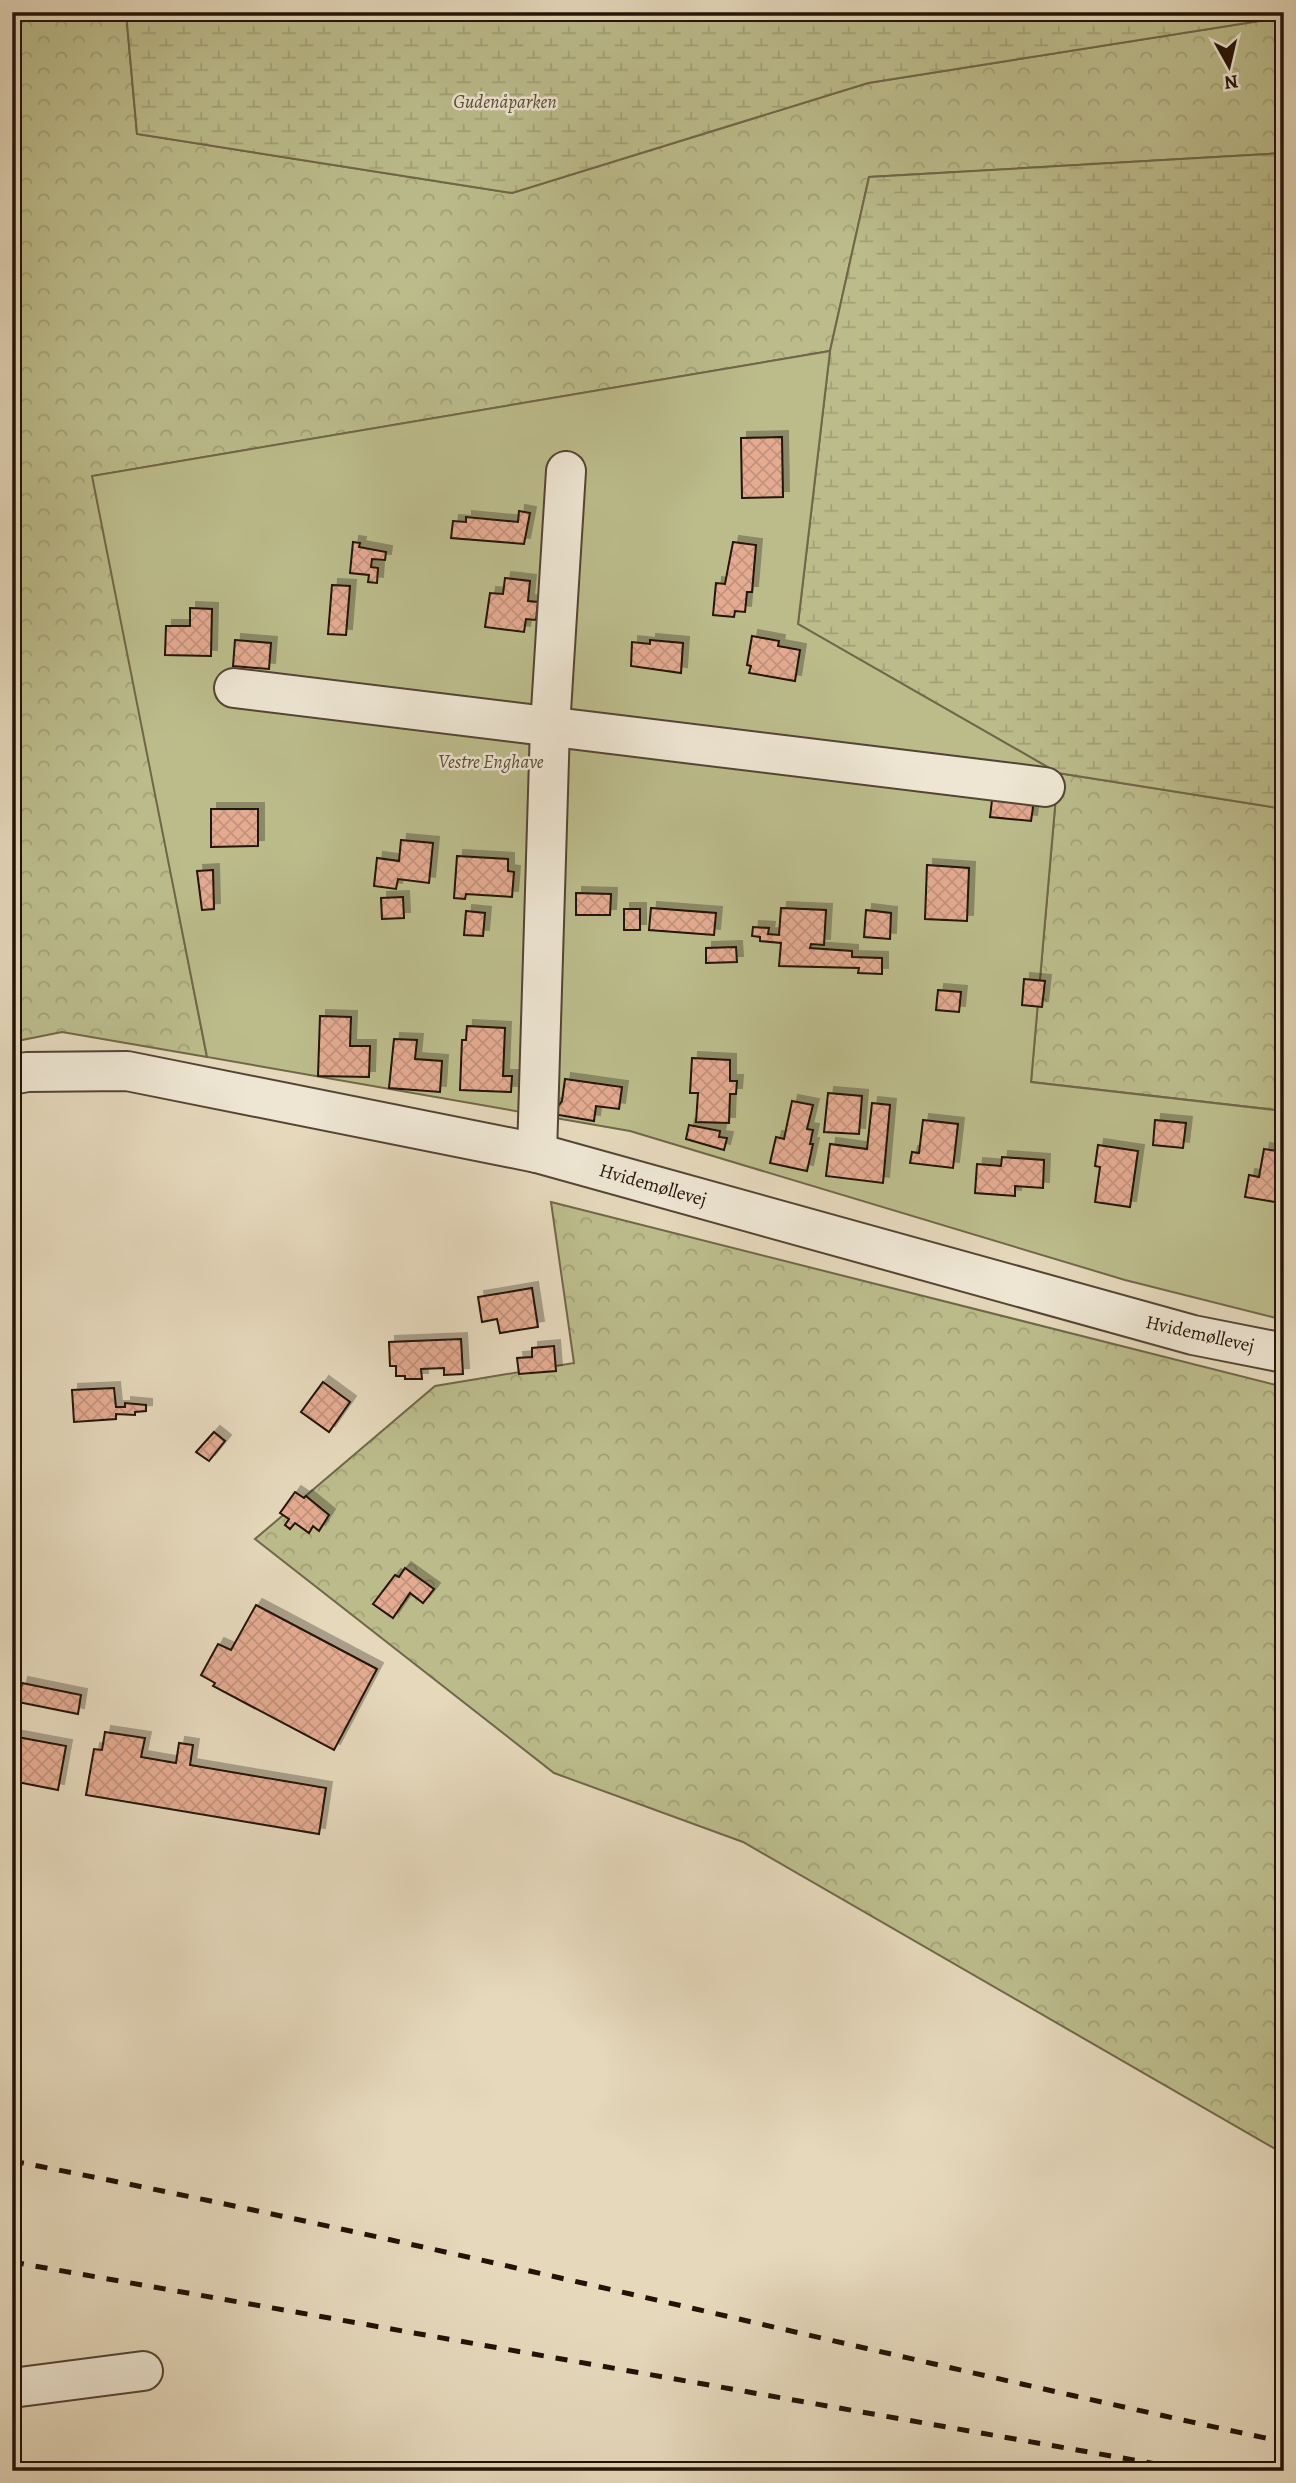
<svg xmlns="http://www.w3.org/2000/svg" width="1296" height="2483" font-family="Alegreya,serif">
<defs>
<pattern id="forest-crowns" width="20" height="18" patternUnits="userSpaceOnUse" patternTransform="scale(1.75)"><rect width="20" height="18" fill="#bcbc8b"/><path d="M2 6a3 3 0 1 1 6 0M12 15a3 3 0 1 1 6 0" fill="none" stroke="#a1a176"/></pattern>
<pattern id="wetland-marsh" width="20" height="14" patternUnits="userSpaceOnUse" patternTransform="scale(1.75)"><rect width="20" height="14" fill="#bcbc8b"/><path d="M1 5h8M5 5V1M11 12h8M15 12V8" fill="none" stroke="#a1a176"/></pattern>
<pattern id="building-cross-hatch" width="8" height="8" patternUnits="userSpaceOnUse" patternTransform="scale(1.75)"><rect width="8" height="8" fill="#e4ab91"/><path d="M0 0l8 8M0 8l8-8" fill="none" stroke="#c3927c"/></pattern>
<filter id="shadow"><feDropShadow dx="6" dy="-6" stdDeviation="0" flood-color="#0004"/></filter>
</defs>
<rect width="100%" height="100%" fill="#e5d8bb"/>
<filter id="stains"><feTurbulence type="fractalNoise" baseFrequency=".00286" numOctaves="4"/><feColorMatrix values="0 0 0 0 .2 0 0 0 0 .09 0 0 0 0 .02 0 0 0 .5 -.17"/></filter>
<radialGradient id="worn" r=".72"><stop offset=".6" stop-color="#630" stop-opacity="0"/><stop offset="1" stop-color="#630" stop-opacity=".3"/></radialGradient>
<g fill="url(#forest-crowns)" stroke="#706749" stroke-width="2">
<path d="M12,12h114l11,122 375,59 356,-110 416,-66v136l-415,24 -39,174 -737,125 114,581 -145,-25 -50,10z"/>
<path d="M1058,773l226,36v302l-253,-29z"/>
<path d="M551,1202l733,185v767l-541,-312 -189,-69 -299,-234 180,-153 139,-23z"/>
</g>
<g fill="url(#wetland-marsh)" stroke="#706749" stroke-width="2">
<path d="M126,12h1158v5l-416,66 -356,110 -375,-59z"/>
<path d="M1284,153v656l-226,-36 -260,-149 32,-273 39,-174z"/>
</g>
<path fill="#bcbc8b" stroke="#706749" stroke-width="2" d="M830,351l-32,273 260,149 -27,309 253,29v209l-159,-40 -495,-149 -423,-74 -115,-581z"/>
<g fill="url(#building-cross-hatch)" stroke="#241207" stroke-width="2" filter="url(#shadow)">
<path d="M782,437l1,60 -41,1 -1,-60z"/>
<path d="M519,511l11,2 -6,31 -73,-6 2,-17 13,1v-5l52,5z"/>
<path d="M353,542l7,1 -1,4 27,5 -1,8 -13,-1 -1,8 7,1 -1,15 -9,-1 1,-7 -19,-2z"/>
<path d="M733,542l23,3 -4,47h-5l-2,20 -10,-1 -1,6 -21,-2 3,-32 9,1z"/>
<path d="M505,578l25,3 -2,20 10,1 -2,18 -10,-1 -2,13 -39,-5 5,-34 13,1z"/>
<path d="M332,585l18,1 -4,49 -18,-1z"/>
<path d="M190,608l22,1 -1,47 -46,-1 1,-29h24z"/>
<path d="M752,636l27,5 -1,5 22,4 -5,31 -46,-8 2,-7 -4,-1z"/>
<path d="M235,640l36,3 -2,26 -36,-3z"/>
<path d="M650,640l33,3 -2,30 -50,-7 1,-24 18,2z"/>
<path d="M993,792l41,9 -3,20 -41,-4z"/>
<path d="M211,809h47v37l-47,1z"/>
<path d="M401,840l32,3 -4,40 -31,-4 -2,10 -22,-3 3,-28 22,3z"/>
<path d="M457,856l51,3v12l6,1 -2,25 -46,-3 -1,5 -11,-1z"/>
<path d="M927,865l42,3 -2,53 -42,-2z"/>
<path d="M213,870l1,39 -12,1 -5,-39z"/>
<path d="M576,893l35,1 -1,21h-34z"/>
<path d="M403,897l1,21 -22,1 -1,-21z"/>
<path d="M651,908l65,5 -2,22 -65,-5z"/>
<path d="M781,908l45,2 -2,35 -13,-1 -1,4 42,3v6l30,1v16l-24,-1 1,-5 -80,-2 2,-23 -21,-2v-4l-8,-1 1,-9 16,1 -1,6 11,1z"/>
<rect x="624" y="909" width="16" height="21"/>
<path d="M866,910l25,3 -1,26 -26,-2z"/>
<path d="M466,911l19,2 -2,23 -19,-1z"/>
<path d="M736,947l1,15 -31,1v-15z"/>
<path d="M1024,979l21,2 -3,26 -20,-2z"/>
<path d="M938,990l23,2 -2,20 -23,-2z"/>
<path d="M320,1016l31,1 -1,29h20l-1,31 -51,-1z"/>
<path d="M467,1026l38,2 -2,48h9l-1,16 -51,-2 2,-50h4z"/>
<path d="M394,1039l23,1 -2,19 27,2 -2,31 -51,-4z"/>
<path d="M692,1058l38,2v21h7l-1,13h-6l-1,29 -33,-1 2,-29h-8z"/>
<path d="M565,1079l57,8 -3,22 -23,-3 -2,15 -41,-7 2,-10 4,1 3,-4z"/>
<path d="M828,1093l34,3 -3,38 -35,-2z"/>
<path d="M792,1101l21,4 -6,24 6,1 -3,14h3l-6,27 -37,-8 6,-26 8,2z"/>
<path d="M872,1103l18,2 -7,78 -57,-7 4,-32 37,5z"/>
<path d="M923,1120l35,4 -5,44 -43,-5 2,-11 7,1z"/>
<path d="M1155,1120l31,3 -3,25 -30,-3z"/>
<path d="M689,1125l31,6 -1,6 8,1 -3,12 -38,-11z"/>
<path d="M1098,1145l40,6 -8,56 -35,-5 5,-35 -5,-1z"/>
<path d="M1264,1149l20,3 -3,51 -36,-6 4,-22 10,2z"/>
<path d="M1002,1157l42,3 -1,28 -28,-2v10l-40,-3 2,-29 24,2z"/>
<path d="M532,1288l6,39 -38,6 -3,-14 -15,3 -4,-25z"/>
<path d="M461,1339l2,35 -19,1v-7l-23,1 1,10h-17v-3h-9v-10h-6l-1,-24z"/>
<path d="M554,1346l2,25 -37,3 -2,-16 15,-1v-9z"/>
<path d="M323,1382l27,20 -21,30 -28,-20z"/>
<path d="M114,1388l2,19h9v-4l21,2v6l-11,1v3l-19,-1v5l-42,3 -2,-32z"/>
<path d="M214,1432l11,9 -16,20 -13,-9z"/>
<path d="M295,1492l9,6 2,-2 23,19 -10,16 -6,-5 -4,7 -14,-10 -5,6 -5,-4 4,-6 -9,-6z"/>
<path d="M405,1568l29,21 -11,14 -13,-10 -17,25 -20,-14 22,-29 4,2z"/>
<path d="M256,1605l121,64 -43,81 -121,-64 2,-3 -14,-8 17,-31 13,6z"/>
<path d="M22,1683l59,12 -3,19 -60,-12z"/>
<path d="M105,1732l40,6 -4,19 35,6 3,-20 14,2 -3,20 136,23 -7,46 -233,-39 8,-46 8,1z"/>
<path d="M12,1736l54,10 -8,44 -46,-9z"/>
</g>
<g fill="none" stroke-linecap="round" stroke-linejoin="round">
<g stroke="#544434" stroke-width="42">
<g id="minor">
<path d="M234,688l811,99"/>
<path d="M12,1075l15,-3 100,-1 410,82 656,182 91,18"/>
<path d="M537,1153l13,-426 16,-256"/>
<path d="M12,2388l131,-17"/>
</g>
</g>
<use href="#minor" stroke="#eee6d3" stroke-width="38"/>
<g stroke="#241207" stroke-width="5" stroke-dasharray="12 12" stroke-linecap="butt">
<path d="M12,2161c426,82 847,190 1272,281"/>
<path d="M12,2262l1184,209"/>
</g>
</g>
<g text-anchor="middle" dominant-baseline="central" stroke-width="5" stroke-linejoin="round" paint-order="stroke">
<g font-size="19" font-style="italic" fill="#594e35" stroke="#eee6d3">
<text x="505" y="102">Gudenåparken</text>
<text x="491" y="762">Vestre Enghave</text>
</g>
<g font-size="19" fill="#241207" stroke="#eee6d3">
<text transform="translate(653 1185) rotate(16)">Hvidemøllevej</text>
<text transform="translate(1200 1334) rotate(13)">Hvidemøllevej</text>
</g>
</g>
<rect width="1296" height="2483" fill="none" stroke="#e5d8bb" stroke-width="42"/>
<rect x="14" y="14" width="1268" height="2455" fill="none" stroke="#241207" stroke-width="3.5"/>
<rect x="21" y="21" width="1254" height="2441" fill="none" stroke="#241207" stroke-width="2"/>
<g transform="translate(1229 66) rotate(172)" stroke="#eee6d3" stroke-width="5" paint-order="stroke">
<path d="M0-5L12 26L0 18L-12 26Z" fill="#241207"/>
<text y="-10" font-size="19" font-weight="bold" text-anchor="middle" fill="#241207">N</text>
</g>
<rect width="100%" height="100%" filter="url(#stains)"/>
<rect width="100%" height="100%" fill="url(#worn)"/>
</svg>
